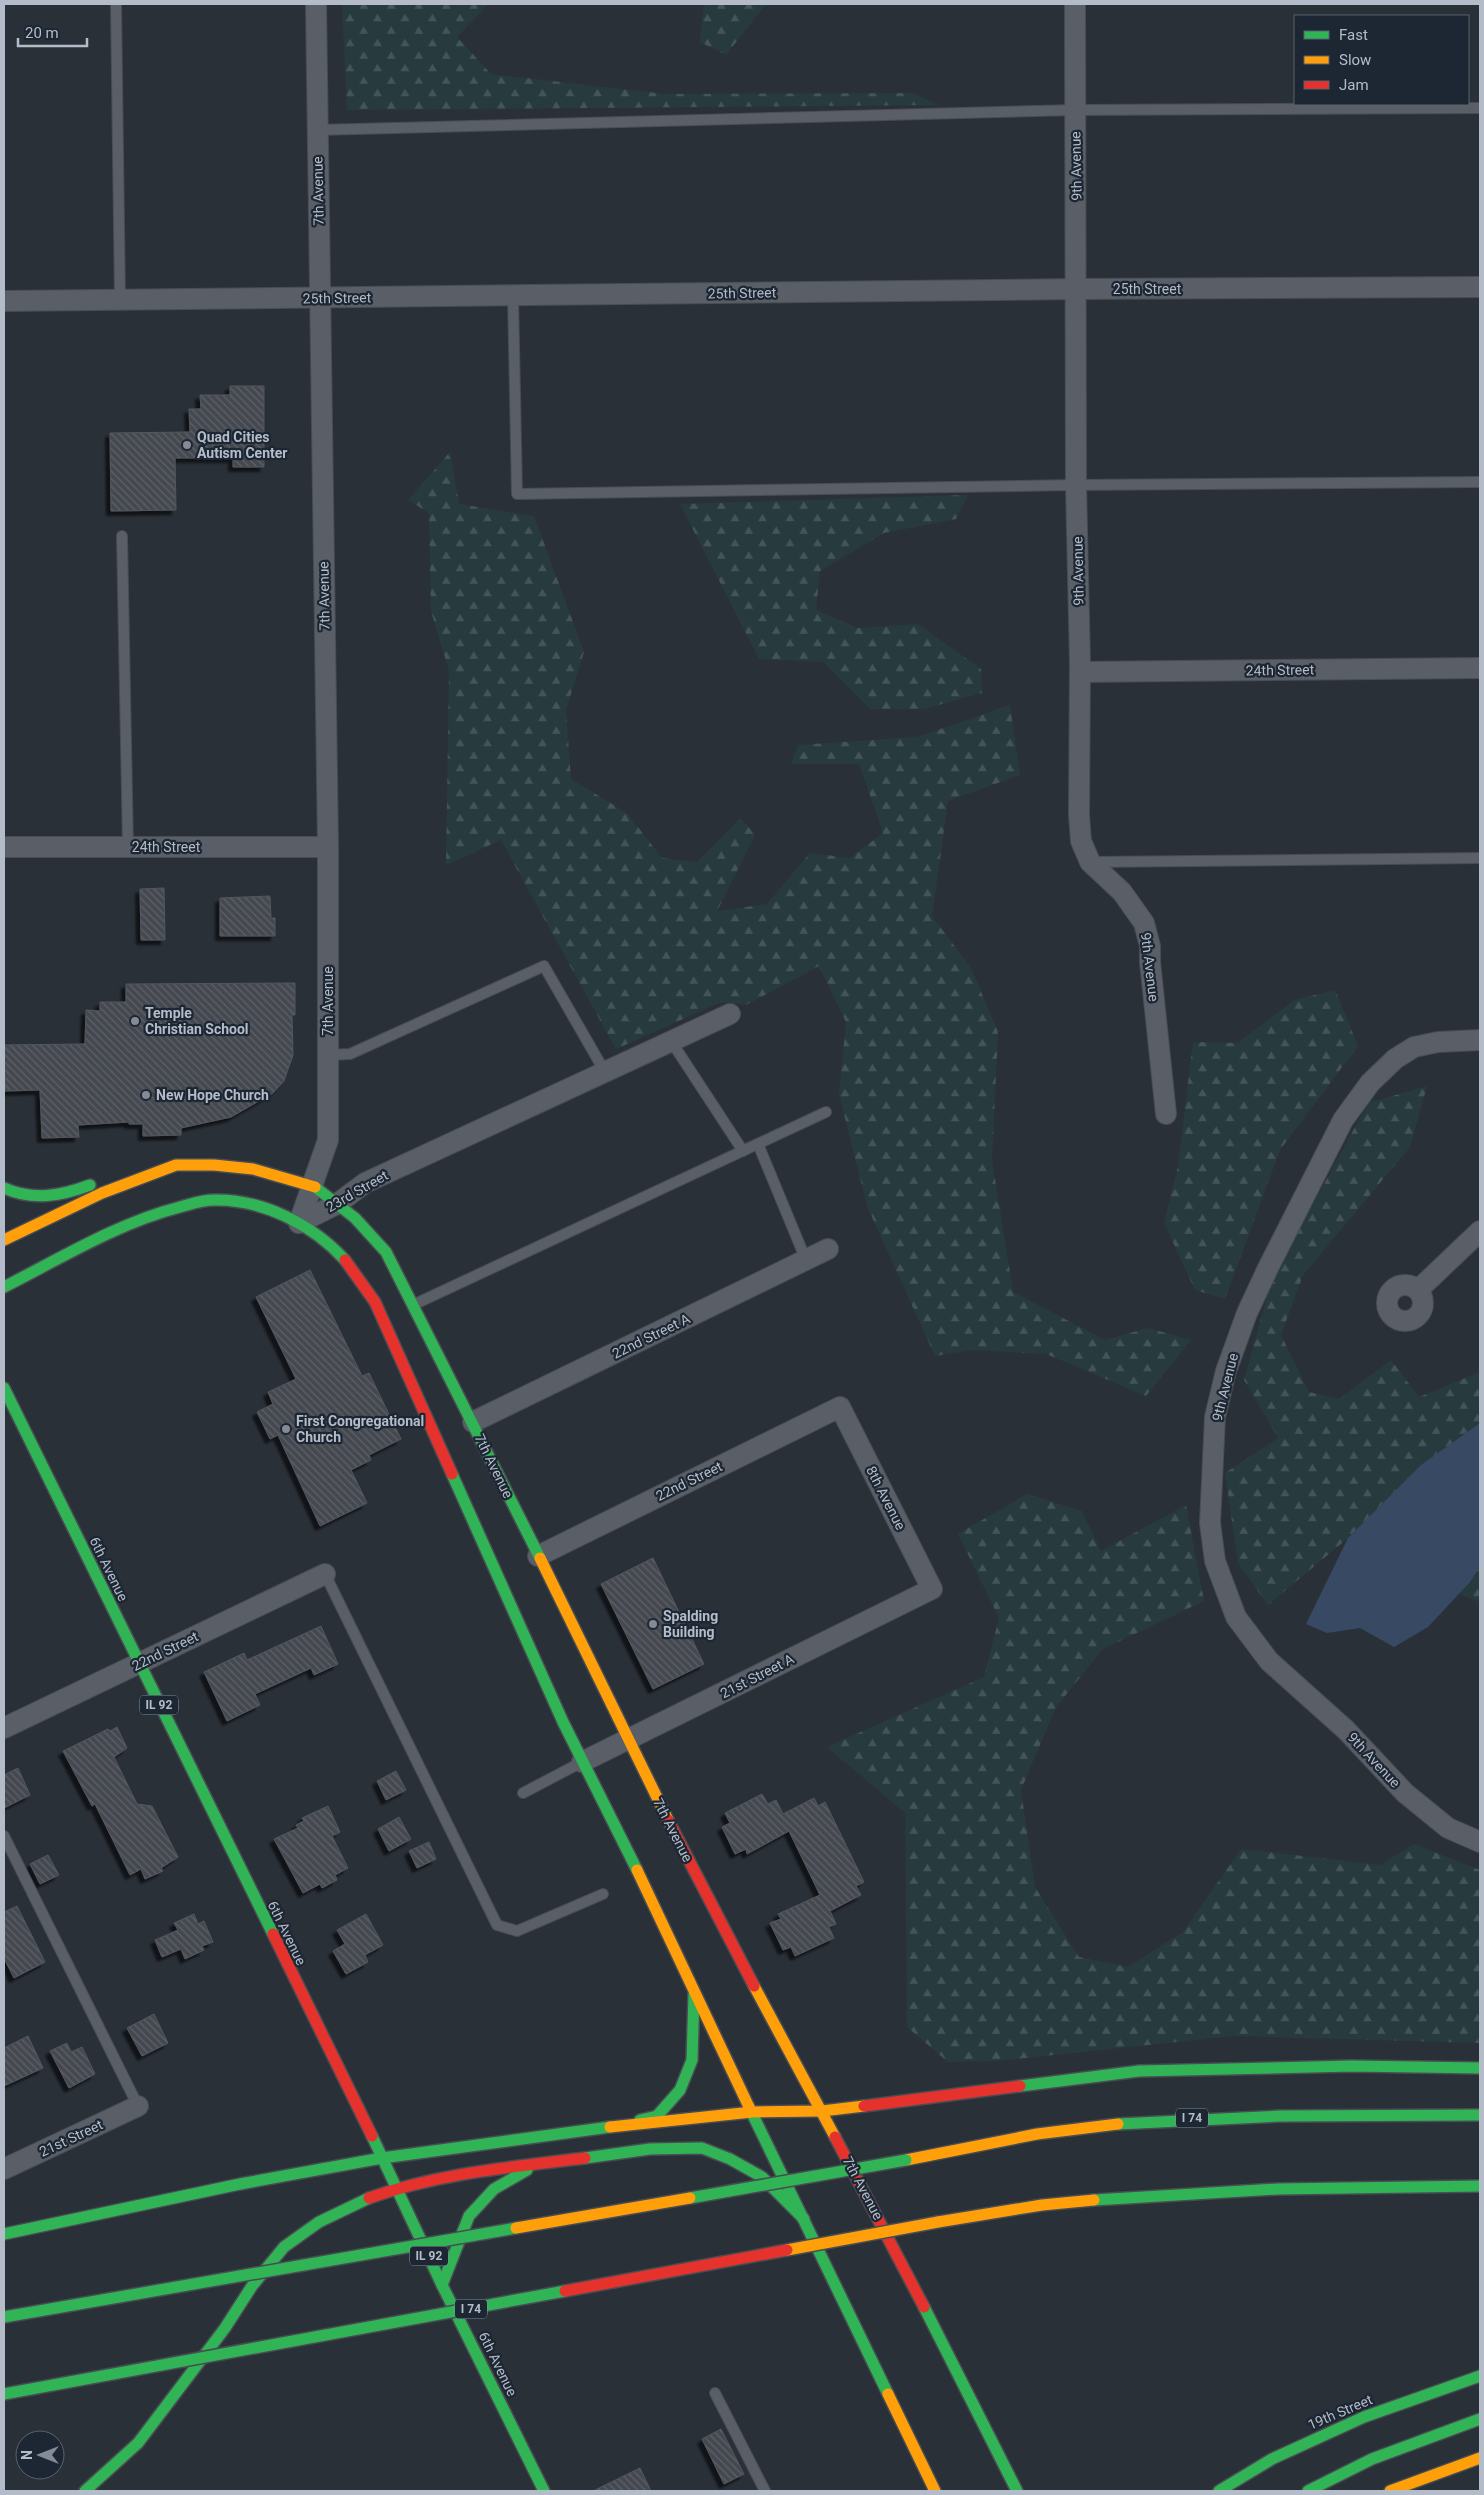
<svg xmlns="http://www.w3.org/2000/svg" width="1484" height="2495" font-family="Roboto,sans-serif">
<defs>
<pattern id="forest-firs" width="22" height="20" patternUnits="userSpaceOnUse" patternTransform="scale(1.25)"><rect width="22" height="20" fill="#273a3e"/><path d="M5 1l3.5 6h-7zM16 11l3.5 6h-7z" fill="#445559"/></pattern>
<pattern id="building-back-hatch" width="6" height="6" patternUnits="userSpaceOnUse" patternTransform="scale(1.25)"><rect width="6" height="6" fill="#444950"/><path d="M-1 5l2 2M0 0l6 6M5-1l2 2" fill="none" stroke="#5d6168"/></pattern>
<filter id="shadow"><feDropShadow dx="-4.5" dy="4.5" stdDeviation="1" flood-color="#0009"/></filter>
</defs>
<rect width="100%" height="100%" fill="#2a3038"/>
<g fill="url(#forest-firs)">
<path d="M342,4h146l-31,33 34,37 175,20 248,-1 24,12 -591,5z"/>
<path d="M704,4h62l-40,51 -26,-13z"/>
<path d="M450,452l9,52 75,12 50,136 -18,58 5,69 56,34 35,45 35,4 44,-44 14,17 -38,76 50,-7 43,-51 40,5 33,-25 -24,-69h-68l7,-19 119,-8 93,-32 10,70 -72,26 -16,115 39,52 27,64 -6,128 21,132 92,48 43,-12 43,12 -45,56 -100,-42 -75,-4 -36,6 -68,-150 -28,-112 7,-72 -27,-56 -73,39 -25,-3 -105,47 -115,-209 -55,25 3,-194 -18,-60 -2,-98 -21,-13z"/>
<path d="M968,495l-12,24 -72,14 -64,38 -4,39 42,18 60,-4 63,45 1,24 -58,16h-54l-47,-47 -64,-3 -79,-155z"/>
<path d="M1335,990l23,56 -78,104 -55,149 -30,-9 -31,-67 14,-57 15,-124 44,1 58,-43z"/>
<path d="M1427,1086l-17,61 -107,128 -22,60 28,57 30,7 52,-39 28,37 61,-25v51l-59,42 -73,73 -80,67 -30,-42 -13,-90 53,-35 -34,-58 27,-98 97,-179z"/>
<path d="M1027,1494l55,17 19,40 85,-46 18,96 -101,48 -47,58 -35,83 14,97 44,70 49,10 55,-35 58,-83 139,16 34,-21 66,26v173l-247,-7 -236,25 -49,1 -41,-35 -2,-214 -78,-66 157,-70 15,-59 -41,-84z"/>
<path d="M1480,1567v35l-21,-8z"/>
</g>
<path fill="#384963" d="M1480,1423v144l-10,15 -42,45 -34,20 -34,-19 -33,5 -21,-9 42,-86 73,-73z"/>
<g fill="url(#building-back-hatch)" stroke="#52575f" filter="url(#shadow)">
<path d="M230,386h34v81h-31v-9h-58l1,52 -65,1 -1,-78 80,-1 -1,-23h12l-1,-14h30z"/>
<path d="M164,888l1,52h-24l-1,-51z"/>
<path d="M270,896l1,22h4v18h-55v-38z"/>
<path d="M295,983v32h-3l1,40 -9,26 -11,12 -42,24 -50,11v7l-38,1v-12h-14v-2l-51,3 1,12 -37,1 -2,-48 -35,1 -1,-46 81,-1 1,-34 14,1v-9h26v-18z"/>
<path d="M310,1270l52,106 7,-3 32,66 -32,16 2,5 -20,10 16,33 -47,23 -42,-91 -8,4 -13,-27 16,-8 -5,-12 28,-13 -40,-82z"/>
<path d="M653,1558l51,106 -51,25 -52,-105z"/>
<path d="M321,1626l17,38 -24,11 -3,-7 -56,26 5,11 -33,16 -23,-49 40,-19 3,7z"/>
<path d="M117,1727l10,21 -13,9 23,47 15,2 26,51 -17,11 2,3 -18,8 -4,-10 -11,6 -35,-71 -3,2 -29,-55 45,-22 2,2z"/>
<path d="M18,1768l12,27 -26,13v-33z"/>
<path d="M396,1771l10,19 -20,10 -9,-19z"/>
<path d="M762,1794l6,10 8,-4 7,14 31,-16 4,8 7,-4 39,80 -8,4 5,9 -31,16 6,13 -7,3 5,11 -39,18 -4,-9 -8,3 -13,-27 11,-4 -3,-5 42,-19 -31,-64 -42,23 -1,-5 -11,5 -13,-27 8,-4 -5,-10z"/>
<path d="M328,1806l12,26 -8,4 16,32 -13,7 2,5 -15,8 -2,-4 -17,9 -29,-54 24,-11 -2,-3 8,-4 -2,-3z"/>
<path d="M399,1817l12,22 -22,12 -11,-22z"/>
<path d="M429,1842l7,17 -19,9 -8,-17z"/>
<path d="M48,1855l11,20 -19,9 -10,-20z"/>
<path d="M17,1906l28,56 -31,16 -10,-20v-46z"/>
<path d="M194,1914l4,10 6,-3 9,21 -11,4 2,4 -19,9 -4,-10 -19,8 -7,-17 23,-10 -4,-7z"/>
<path d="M366,1914l17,31 -18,10 3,7 -22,12 -13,-23 12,-7 -8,-14z"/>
<path d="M154,2014l14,29 -26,13 -15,-28z"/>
<path d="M28,2036l15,32 -39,18v-38z"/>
<path d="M67,2043l4,9 11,-5 13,27 -26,14 -19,-37z"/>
<path d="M721,2429l23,45 -20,10 -22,-45z"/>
<path d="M640,2468l11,23h-58z"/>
</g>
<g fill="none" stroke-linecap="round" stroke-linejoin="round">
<g stroke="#484c53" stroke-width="12">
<g id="lane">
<path d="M116,4l4,296"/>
<path d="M317,130l758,-20 405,-2"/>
<path d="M513,295l4,199 559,-9 404,-3"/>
<path d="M122,536l6,311"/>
<path d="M1091,862l389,-4"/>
<path d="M671,1041l72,110"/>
<path d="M328,1055l22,-1 194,-88 61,106"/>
<path d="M758,1144l48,116"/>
<path d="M415,1304l411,-192"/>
<path d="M325,1574l172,351 20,6 86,-37"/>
<path d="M523,1793l59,-31"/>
<path d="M4,1836l134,270"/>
<path d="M715,2393l50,98"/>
</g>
</g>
<g stroke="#484c53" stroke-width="22">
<g id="street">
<path d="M1075,4l1,481 4,179 -1,151 2,26 9,21 32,30 22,31 6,23v16l16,152"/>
<path d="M4,301l1073,-12 403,-2"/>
<path d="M1080,672l400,-4"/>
<path d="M4,847h324"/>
<path d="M1480,1040l-42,2 -24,5 -19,12 -25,24 -27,37 -75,148 -21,45 -21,58 -11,46 -5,106 5,38 21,56 33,44 77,69 59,63 43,35 32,14"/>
<path d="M299,1223l29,-83v-293l-12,-843"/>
<path d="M299,1223l38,-19 28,-21 365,-169"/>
<circle cx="1405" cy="1303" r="18"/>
<path d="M1418,1290l62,-59"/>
<path d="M473,1422l355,-173"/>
<path d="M538,1556l302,-149 92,182 -350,173"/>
<path d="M4,1728l321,-154"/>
<path d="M4,2169l134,-63"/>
</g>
</g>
<g stroke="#484c53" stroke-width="14">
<g id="fast">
<path d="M315,1187l40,31 31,34 154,306"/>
<path d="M4,1188c29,13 57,8 86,-3"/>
<path d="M4,1287c57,-29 114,-64 176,-80 11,-3 22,-7 34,-7 48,-1 98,24 131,60"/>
<path d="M4,1388l269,546"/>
<path d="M452,1474l111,248 74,148"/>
<path d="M1020,2086l119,-15 213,-5 128,2"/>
<path d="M749,2107l139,287"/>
<path d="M640,2120l17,-4 23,-26 12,-30 2,-66"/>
<path d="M1118,2124l162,-8 200,-1"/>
<path d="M372,2136l70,149 102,206"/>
<path d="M585,2158l65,-9 52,-1 28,11 32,18 42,42"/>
<path d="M1094,2200l184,-11 202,-3"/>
<path d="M4,2234l236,-50 142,-26 228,-31"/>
<path d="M442,2285l27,-69 25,-27 33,-19"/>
<path d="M924,2307l93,184"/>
<path d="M85,2491l53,-48 87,-115 27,-42 32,-39 35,-25 50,-24"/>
<path d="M1219,2491l53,-32 92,-42 116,-41"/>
<path d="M1308,2491l64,-32 108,-40"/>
</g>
</g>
<g stroke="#484c53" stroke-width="14">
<g id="slow">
<path d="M4,1240l98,-47 74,-28h38l39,4 62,18"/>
<path d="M540,1558l128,262"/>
<path d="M637,1870l112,237"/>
<path d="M754,1986l81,151"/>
<path d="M610,2127l142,-15 70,-1 42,-5"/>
<path d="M906,2160l131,-26 81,-10"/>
<path d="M938,2222l104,-17 52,-5"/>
<path d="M888,2394l47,97"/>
<path d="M1390,2491l90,-33"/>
</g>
</g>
<g stroke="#484c53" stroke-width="14">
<g id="jam">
<path d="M345,1260l30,42 77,172"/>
<path d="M668,1820l86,166"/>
<path d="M273,1934l99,202"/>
<path d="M864,2106l156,-20"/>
<path d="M835,2137l89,170"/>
<path d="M369,2198c70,-25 144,-31 216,-40"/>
</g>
</g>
<use href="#lane" stroke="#5a5e66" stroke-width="10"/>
<use href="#street" stroke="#5a5e66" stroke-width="20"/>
<use href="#fast" stroke="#30b455" stroke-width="11"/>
<use href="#slow" stroke="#ff9f0a" stroke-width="11"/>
<use href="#jam" stroke="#e5322d" stroke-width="11"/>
<g stroke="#474c53" stroke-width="14" stroke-linecap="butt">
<g id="fast-bridge">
<path d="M690,2198l216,-38"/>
<path d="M4,2317l512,-89"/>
<path d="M4,2394l561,-103"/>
</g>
</g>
<g stroke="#474c53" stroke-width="14" stroke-linecap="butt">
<g id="slow-bridge">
<path d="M516,2228l174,-30"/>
<path d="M787,2250l151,-28"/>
</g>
</g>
<g stroke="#474c53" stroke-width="14" stroke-linecap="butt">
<path id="jam-bridge" d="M565,2291l222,-41"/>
</g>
<use href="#fast-bridge" stroke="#30b455" stroke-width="11"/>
<use href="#slow-bridge" stroke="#ff9f0a" stroke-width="11"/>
<use href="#jam-bridge" stroke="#e5322d" stroke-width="11"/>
</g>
<g fill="#848b96" stroke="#1d2633" stroke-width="2">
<circle cx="187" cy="445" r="5"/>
<circle cx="135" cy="1021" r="5"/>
<circle cx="146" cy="1095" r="5"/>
<circle cx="286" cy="1429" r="5"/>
<circle cx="653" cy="1624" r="5"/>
</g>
<g text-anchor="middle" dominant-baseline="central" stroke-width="4.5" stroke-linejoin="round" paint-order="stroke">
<g fill="#1d2633" stroke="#878f9c" stroke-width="1">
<rect x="140" y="1695.5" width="38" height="19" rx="4"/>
<rect x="1176" y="2108.5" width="32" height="19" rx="4"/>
<rect x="410" y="2246.5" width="38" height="19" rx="4"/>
<rect x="455" y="2299.5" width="32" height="19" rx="4"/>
</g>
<g font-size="12" font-weight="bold" fill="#b4bcc9">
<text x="159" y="1705">IL 92</text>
<text x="1192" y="2118">I 74</text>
<text x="429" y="2256">IL 92</text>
<text x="471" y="2309">I 74</text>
</g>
<g font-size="14" fill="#b4bcc9" stroke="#1d2633">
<text transform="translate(1076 166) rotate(-91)">9th Avenue</text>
<text transform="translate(318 191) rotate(-91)">7th Avenue</text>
<text x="1147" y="289">25th Street</text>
<text transform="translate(742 293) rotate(-1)">25th Street</text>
<text transform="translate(337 298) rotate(-1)">25th Street</text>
<text transform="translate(1078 571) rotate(-91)">9th Avenue</text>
<text transform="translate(324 596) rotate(-91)">7th Avenue</text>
<text transform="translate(1280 670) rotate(-1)">24th Street</text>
<text x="166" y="847">24th Street</text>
<text transform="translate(1150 967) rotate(83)">9th Avenue</text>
<text transform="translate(328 1001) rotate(-90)">7th Avenue</text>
<text transform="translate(357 1191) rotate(-30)">23rd Street</text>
<text transform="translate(651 1336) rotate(-26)">22nd Street A</text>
<text transform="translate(1225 1387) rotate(-76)">9th Avenue</text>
<text transform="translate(494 1466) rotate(64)">7th Avenue</text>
<text transform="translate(689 1481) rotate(-26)">22nd Street</text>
<text transform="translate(886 1498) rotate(63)">8th Avenue</text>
<text transform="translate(109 1569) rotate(64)">6th Avenue</text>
<text transform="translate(165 1651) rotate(-26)">22nd Street</text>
<text transform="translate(757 1676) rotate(-27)">21st Street A</text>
<text transform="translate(1374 1760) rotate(47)">9th Avenue</text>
<text transform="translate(673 1830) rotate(63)">7th Avenue</text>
<text transform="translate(287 1933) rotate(64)">6th Avenue</text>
<text transform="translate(71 2138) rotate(-25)">21st Street</text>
<text transform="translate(863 2188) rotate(62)">7th Avenue</text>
<text transform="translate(498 2364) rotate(64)">6th Avenue</text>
<text transform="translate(1340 2412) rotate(-23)">19th Street</text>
</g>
<g font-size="14" font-weight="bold" fill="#b4bcc9" stroke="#1d2633" text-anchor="start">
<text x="197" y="437">Quad Cities<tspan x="197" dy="16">Autism Center</tspan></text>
<text x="145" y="1013">Temple<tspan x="145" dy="16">Christian School</tspan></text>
<text x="156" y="1095">New Hope Church</text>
<text x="296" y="1421">First Congregational<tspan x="296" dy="16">Church</tspan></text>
<text x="663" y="1616">Spalding<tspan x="663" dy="16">Building</tspan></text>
</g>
</g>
<rect width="1484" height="2495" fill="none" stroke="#b4bcc9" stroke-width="10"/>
<rect x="1294" y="15" width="175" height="90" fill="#1d2633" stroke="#59626f"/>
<rect x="1304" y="31" width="25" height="8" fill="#30b455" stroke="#59626f"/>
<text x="1339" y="40" font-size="15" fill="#b4bcc9">Fast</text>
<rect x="1304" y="56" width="25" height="8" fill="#ff9f0a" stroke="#59626f"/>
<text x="1339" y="65" font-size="15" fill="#b4bcc9">Slow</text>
<rect x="1304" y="81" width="25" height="8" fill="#e5322d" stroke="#59626f"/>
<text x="1339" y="90" font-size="15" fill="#b4bcc9">Jam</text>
<g transform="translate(40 2455) rotate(270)"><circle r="24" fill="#1d2633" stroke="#59626f"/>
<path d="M0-4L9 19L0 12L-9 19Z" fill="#848b96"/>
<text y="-8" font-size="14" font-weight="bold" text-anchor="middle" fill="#b4bcc9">N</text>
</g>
<path d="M18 38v8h69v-8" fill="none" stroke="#b4bcc9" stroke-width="2.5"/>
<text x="25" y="38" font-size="15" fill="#b4bcc9" stroke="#1d2633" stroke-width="4" paint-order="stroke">20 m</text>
</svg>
